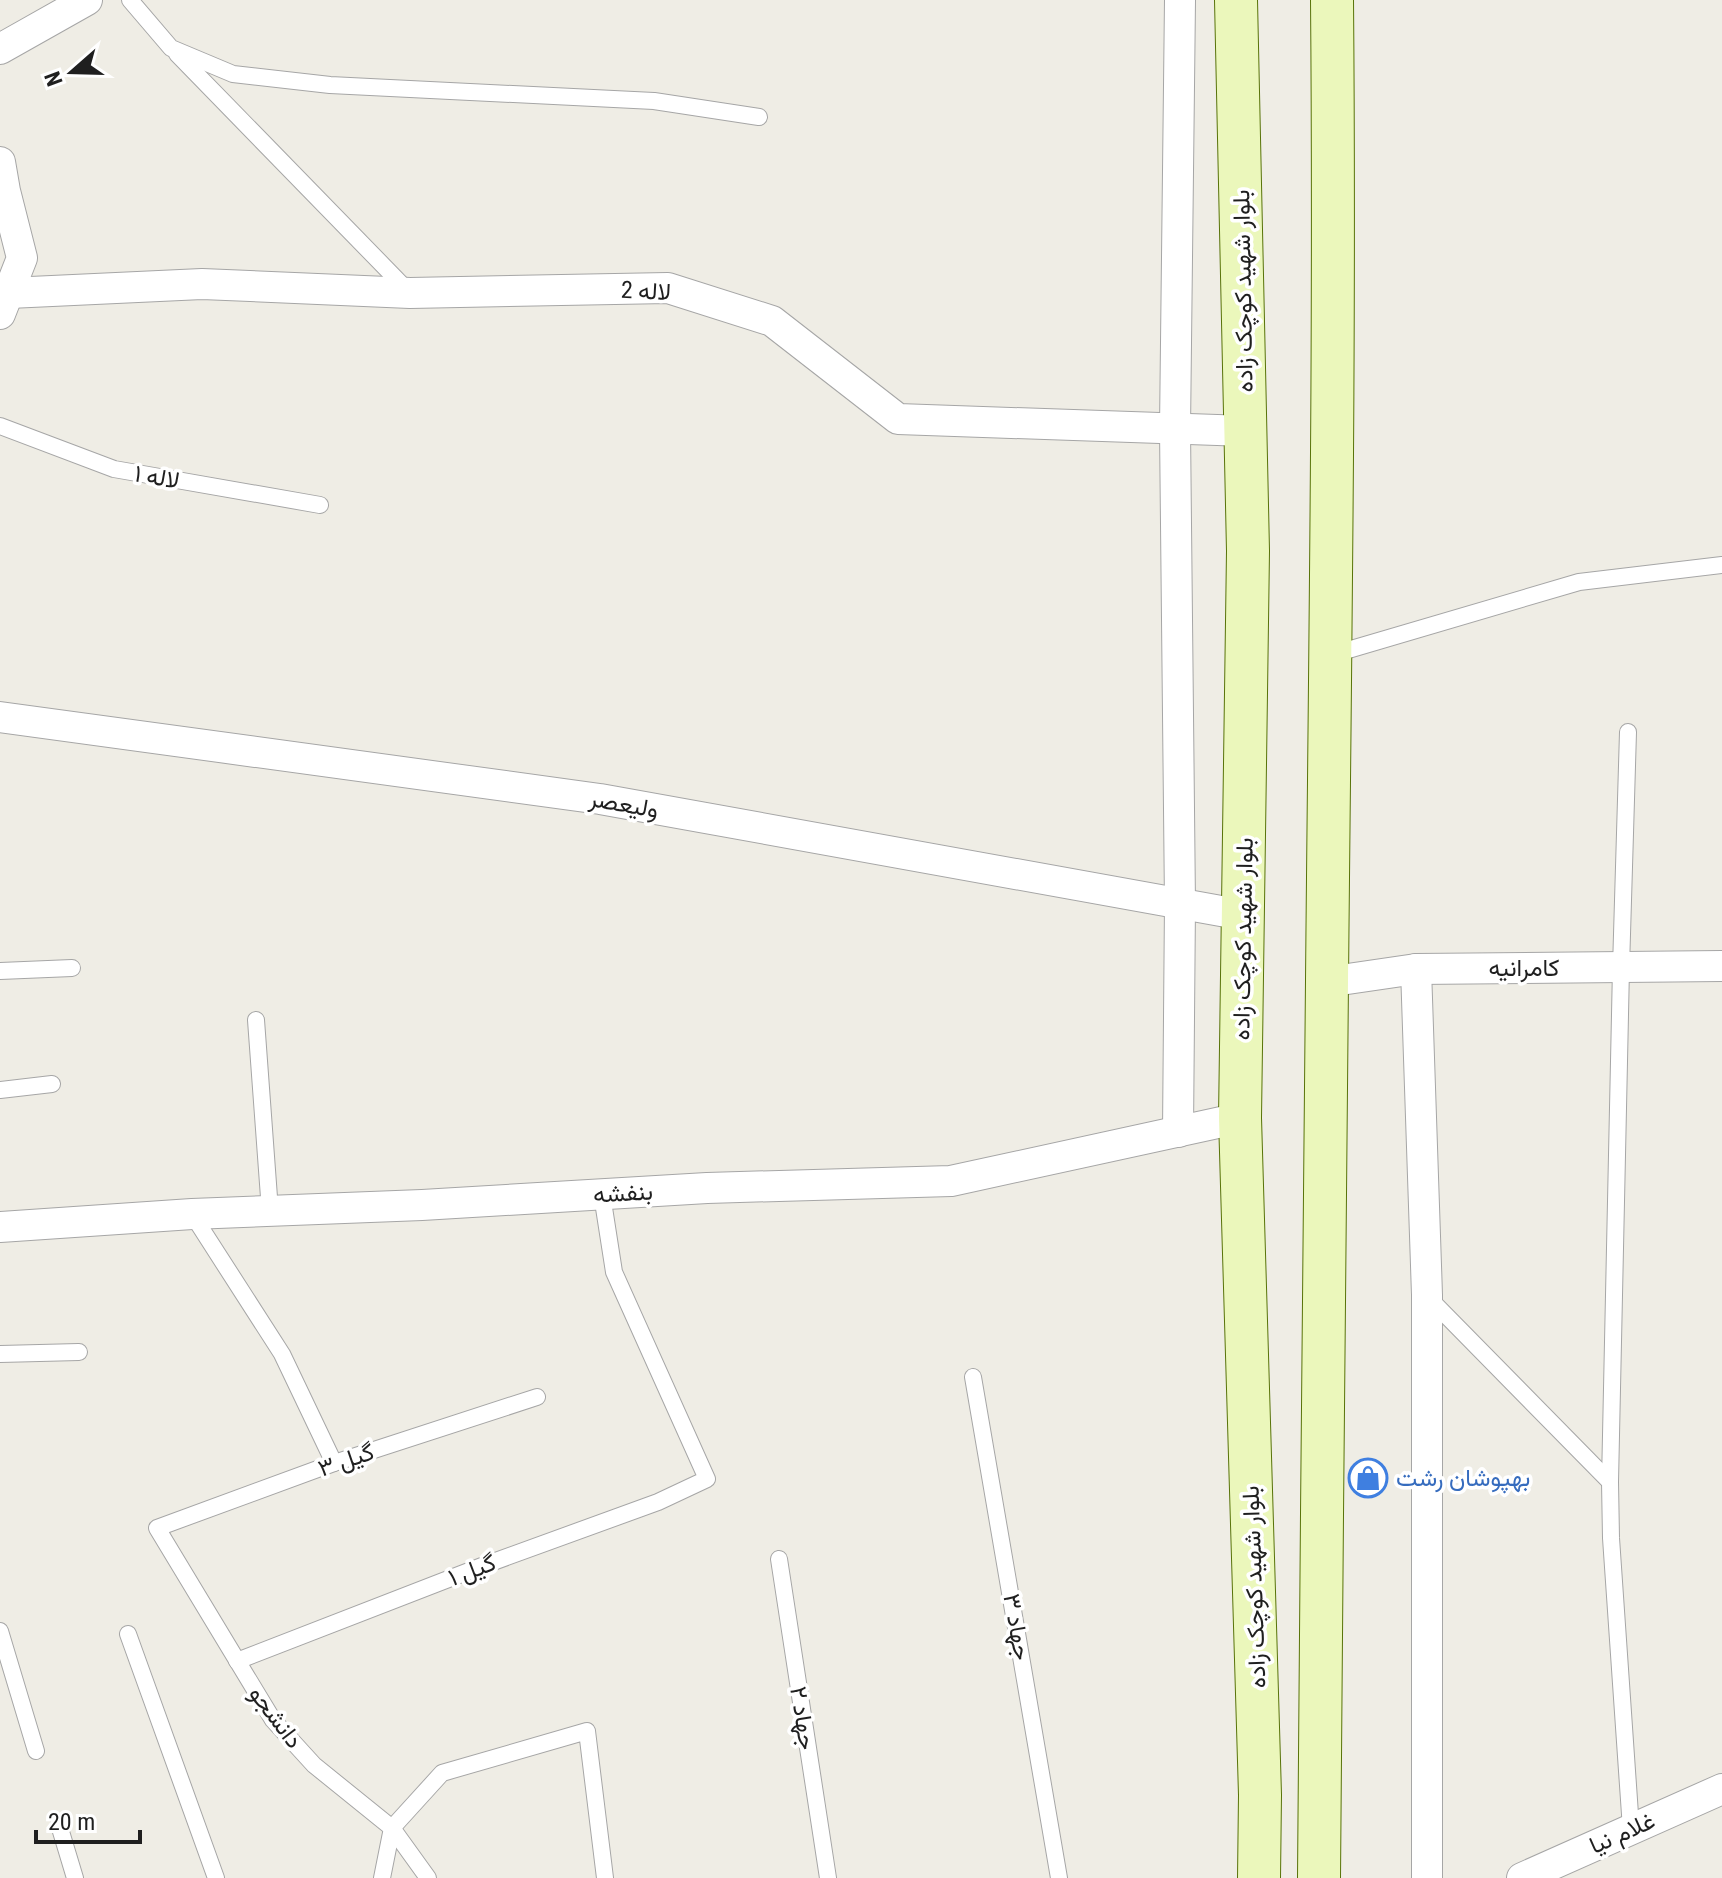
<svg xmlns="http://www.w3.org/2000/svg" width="1722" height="1878" font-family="'Roboto Condensed',Vazirmatn,sans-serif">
<rect width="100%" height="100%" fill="#efede5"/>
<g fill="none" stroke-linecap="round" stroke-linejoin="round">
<g stroke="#a6a6a6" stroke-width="18">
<g id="lane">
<path d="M130,0l41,48 62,26 97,11 324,16 105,16"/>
<path d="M177,54l232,238"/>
<path d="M0,426l114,43 206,36"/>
<path d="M1331,655l248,-73 143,-17"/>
<path d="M0,971l72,-3"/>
<path d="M256,1020l14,191"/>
<path d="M0,1090l52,-6"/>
<path d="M192,1214l90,140 52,109"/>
<path d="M1428,1297l182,185 1,56 20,291"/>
<path d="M0,1354l79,-2"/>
<path d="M973,1377l86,501"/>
<path d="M1610,1482l11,-514 7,-236"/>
<path d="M779,1559l49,319"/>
<path d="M0,1631l36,120"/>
<path d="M128,1634l88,244"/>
<path d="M237,1661l245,-95 176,-64 49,-23 -93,-207 -12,-77"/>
<path d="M59,1825l16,53"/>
<path d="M382,1878l10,-50 50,-55 145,-42 18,147"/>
<path d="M428,1878l-36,-50 -78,-63 -41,-45 -116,-192 177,-65 203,-66"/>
</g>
</g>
<g stroke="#a6a6a6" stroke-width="32">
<g id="street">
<path d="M0,49l87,-49"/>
<path d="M0,162l5,29 17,67 -22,56"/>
<path d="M9,293l193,-9 208,9 258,-5 104,33 126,98 348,12"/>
<path d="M0,717l600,82 643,116"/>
<path d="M1416,969l11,326v583"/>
<path d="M1327,982l89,-13 306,-3"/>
<path d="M1178,1132l2,-228 -5,-475 5,-429"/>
<path d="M0,1227l192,-13 230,-9 285,-17 244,-7 289,-63"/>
<path d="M1522,1878l200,-89"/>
</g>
</g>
<g stroke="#587309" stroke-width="44">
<g id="secondary">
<path d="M1236,0l12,551 -8,567 20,677 -1,83"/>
<path d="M1319,1878c3,-299 4,-598 8,-897 3,-327 8,-654 5,-981"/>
</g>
</g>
<use href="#lane" stroke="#fff" stroke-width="16"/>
<use href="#street" stroke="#fff" stroke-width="30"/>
<use href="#secondary" stroke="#ebf7bb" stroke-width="42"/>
</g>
<defs>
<g id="shop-ring" transform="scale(2)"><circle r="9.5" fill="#fff" stroke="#3f7fe0" stroke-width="1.5"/><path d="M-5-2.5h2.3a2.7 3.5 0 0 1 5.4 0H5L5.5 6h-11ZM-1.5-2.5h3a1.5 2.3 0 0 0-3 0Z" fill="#3f7fe0"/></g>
</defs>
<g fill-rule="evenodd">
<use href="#shop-ring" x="1368" y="1478"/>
</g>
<g text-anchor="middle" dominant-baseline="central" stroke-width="7" stroke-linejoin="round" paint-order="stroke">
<g font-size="24" fill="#1f1f1f" stroke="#fff">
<text transform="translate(646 291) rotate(3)">لاله 2</text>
<text transform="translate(1243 291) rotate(-91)">بلوار شهید کوچک زاده</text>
<text transform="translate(157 477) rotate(10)">لاله ۱</text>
<text transform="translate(624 804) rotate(10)">ولیعصر</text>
<text transform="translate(1243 939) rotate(-89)">بلوار شهید کوچک زاده</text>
<text x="1524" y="968">کامرانیه</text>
<text transform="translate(623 1193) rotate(-3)">بنفشه</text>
<text transform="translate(346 1460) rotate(-19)">گیل ۳</text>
<text transform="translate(472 1570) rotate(-21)">گیل ۱</text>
<text transform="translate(1254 1587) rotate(-92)">بلوار شهید کوچک زاده</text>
<text transform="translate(1017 1627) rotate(80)">جهاد ۳</text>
<text transform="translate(276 1717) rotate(53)">دانشجو</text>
<text transform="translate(803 1718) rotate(81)">جهاد ۲</text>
<text transform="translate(1622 1833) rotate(-24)">غلام نیا</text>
</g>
<g font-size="24" fill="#366cbe" stroke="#fff" text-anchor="start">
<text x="1396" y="1478">بهپوشان رشت</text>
</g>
</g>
<g transform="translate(72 72) rotate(250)" stroke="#ffffff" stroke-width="6" paint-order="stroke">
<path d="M0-6L14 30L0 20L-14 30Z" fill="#1f1f1f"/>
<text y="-12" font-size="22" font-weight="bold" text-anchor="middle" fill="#1f1f1f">N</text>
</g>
<path d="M36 1830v12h104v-12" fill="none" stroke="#1f1f1f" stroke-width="4"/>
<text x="48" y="1830" font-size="24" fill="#1f1f1f" stroke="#ffffff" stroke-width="6" paint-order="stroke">20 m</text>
</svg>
